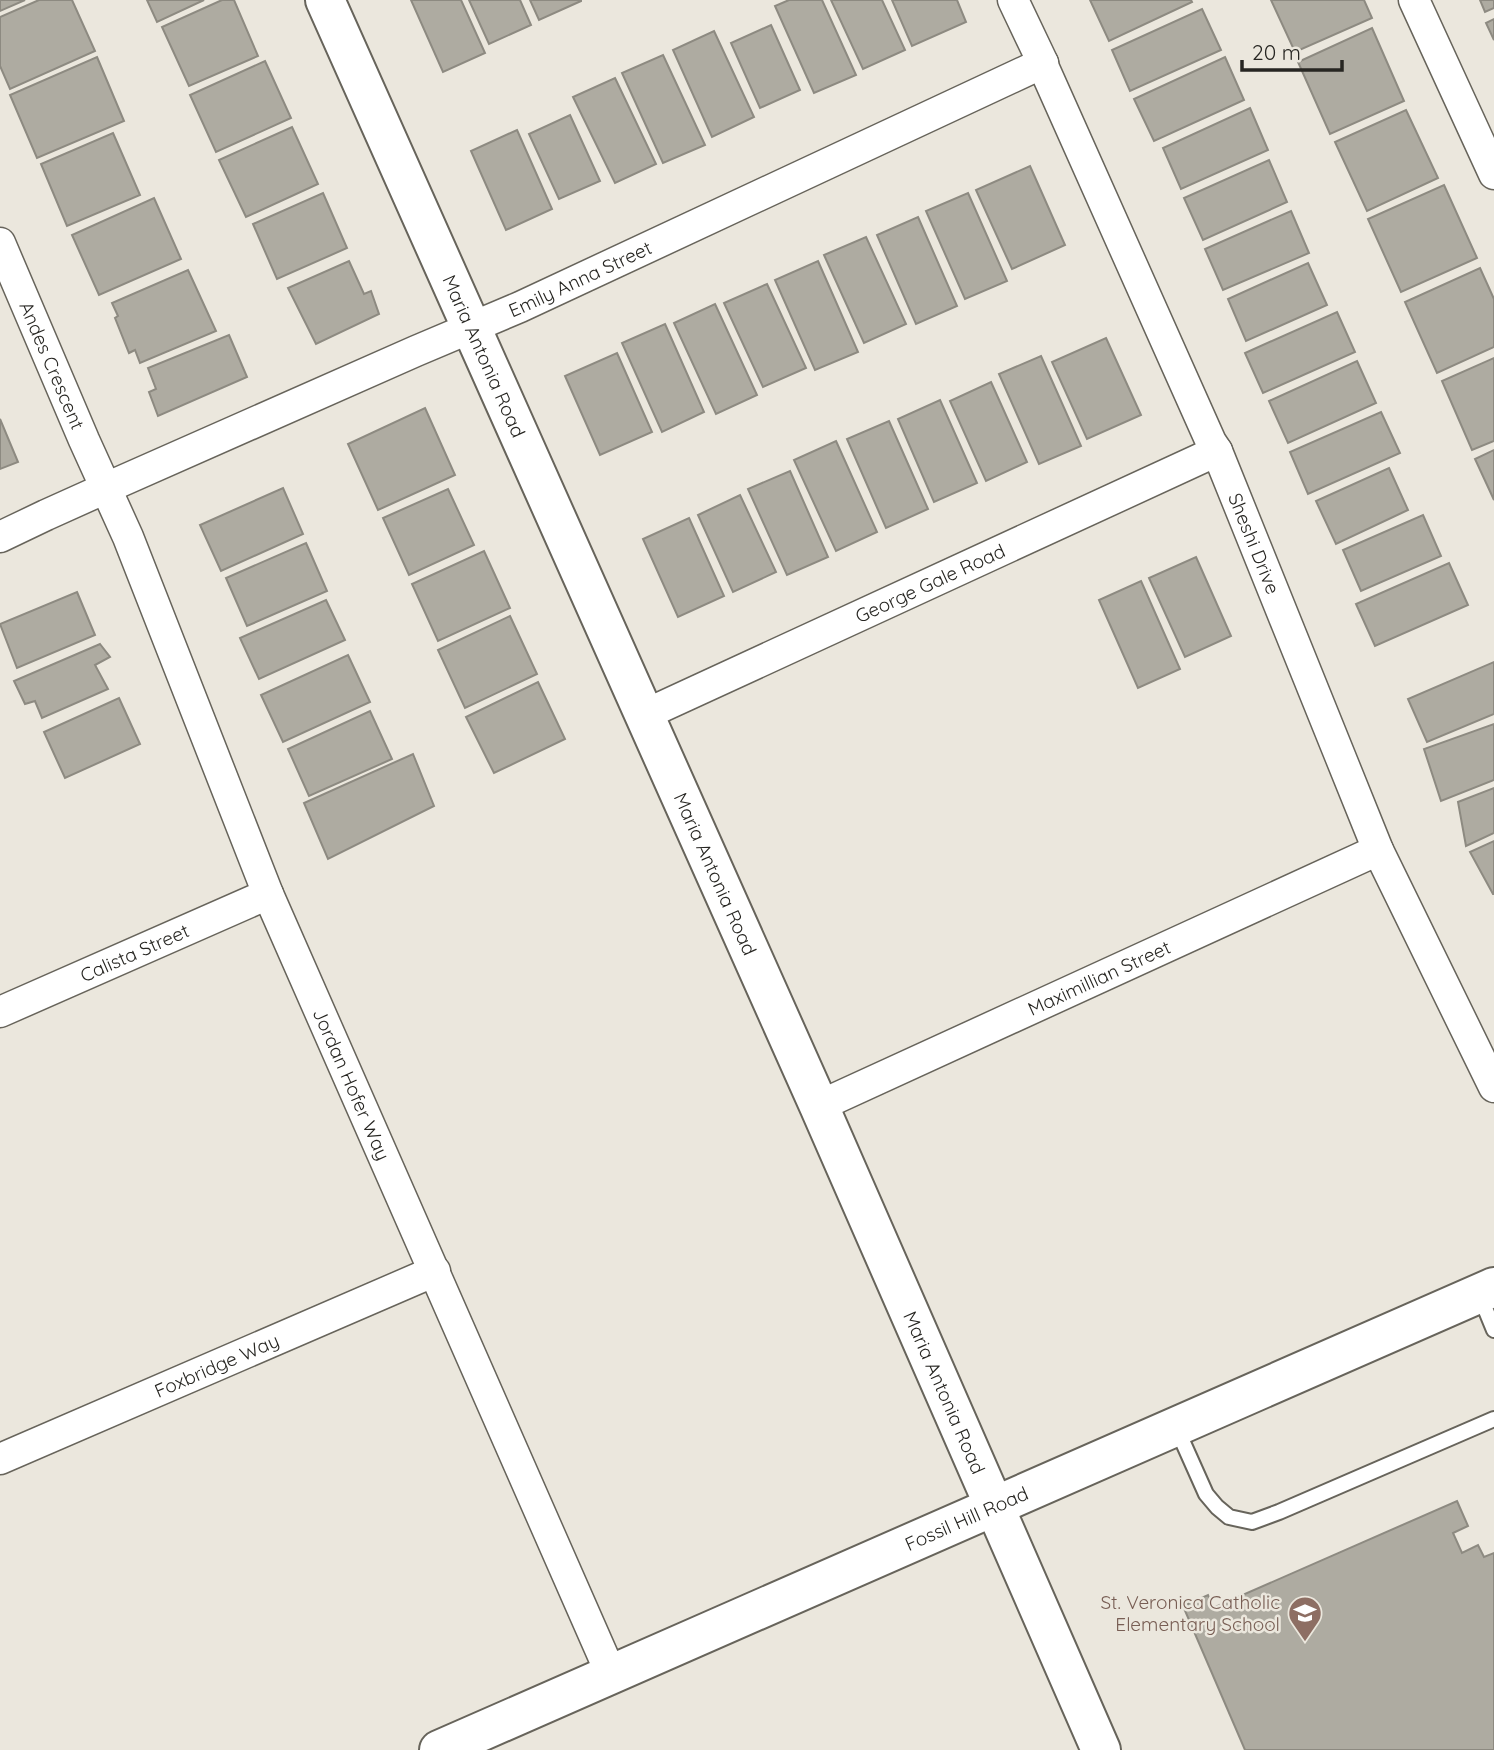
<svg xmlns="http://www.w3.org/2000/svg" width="1494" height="1750" font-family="Quicksand,sans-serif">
<rect width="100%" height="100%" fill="#ebe7dd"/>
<g fill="#aeaba1" stroke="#8d8a81" stroke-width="2">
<path d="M0,0h25l-25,11z"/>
<path d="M39,0h33l23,51 -85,38 -10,-23v-49z"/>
<path d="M147,0h57l-47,22z"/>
<path d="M222,0h12l24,56 -69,30 -27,-59z"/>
<path d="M411,0h50l24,53 -42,19z"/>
<path d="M469,0h51l11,25 -42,19z"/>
<path d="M530,0h51v1l-42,19z"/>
<path d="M789,0h33l34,75 -42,18 -39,-87z"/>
<path d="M831,0h51l23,50 -42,19z"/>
<path d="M892,0h65l9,22 -54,24z"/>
<path d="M1090,0h101l1,2 -83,39z"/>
<path d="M1271,0h93l8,18 -77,34z"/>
<path d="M1480,0h14v8l-9,4z"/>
<path d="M1202,9l19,41 -91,41 -18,-41z"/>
<path d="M1494,19v21l-8,-17z"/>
<path d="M771,25l29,65 -40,18 -29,-65z"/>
<path d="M1372,28l32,73 -74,33 -32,-72z"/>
<path d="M714,31l40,86 -42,20 -39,-87z"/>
<path d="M663,55l42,90 -42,18 -41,-90z"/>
<path d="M97,57l27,64 -87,37 -27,-63z"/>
<path d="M1225,57l19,43 -90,41 -20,-42z"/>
<path d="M265,61l26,57 -75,34 -26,-57z"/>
<path d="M615,78l41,86 -41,19 -42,-86z"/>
<path d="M1250,108l18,42 -87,39 -18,-41z"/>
<path d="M1406,110l32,68 -71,33 -32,-69z"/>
<path d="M570,115l30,66 -41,18 -30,-65z"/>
<path d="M292,127l26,57 -72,33 -27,-57z"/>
<path d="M517,130l35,79 -46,21 -35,-79z"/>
<path d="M113,133l27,62 -73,31 -26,-62z"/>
<path d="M1269,160l18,42 -84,38 -19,-42z"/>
<path d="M1030,166l35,79 -53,24 -36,-79z"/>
<path d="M1444,185l33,73 -76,34 -33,-73z"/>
<path d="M323,193l24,55 -70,31 -24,-55z"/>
<path d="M968,193l39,88 -42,18 -39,-88z"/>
<path d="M154,198l27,61 -82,36 -27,-60z"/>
<path d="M1291,211l18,42 -86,37 -18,-41z"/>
<path d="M918,217l39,89 -41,18 -39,-89z"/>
<path d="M866,237l40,87 -42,19 -40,-88z"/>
<path d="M349,261l15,33 7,-3 8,23 -63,30 -28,-56z"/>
<path d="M818,261l40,91 -43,18 -40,-90z"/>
<path d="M1308,263l19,42 -81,36 -18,-42z"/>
<path d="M1480,268l14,31v48l-57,26 -32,-71z"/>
<path d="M188,270l28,61 -76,32 -5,-13 -6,3 -14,-35 3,-2 -6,-13z"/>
<path d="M767,284l39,84 -43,19 -39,-84z"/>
<path d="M715,304l42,91 -41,19 -42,-91z"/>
<path d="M1337,312l18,40 -92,41 -18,-40z"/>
<path d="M665,324l39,88 -42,20 -40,-89z"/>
<path d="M229,335l18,42 -89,39 -9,-24 7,-3 -8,-21z"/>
<path d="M1106,338l35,77 -54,24 -35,-77z"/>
<path d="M617,353l35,79 -52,23 -35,-79z"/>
<path d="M1041,356l40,90 -42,18 -40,-90z"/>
<path d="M1494,358v83l-22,9 -30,-69z"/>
<path d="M1357,361l19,42 -88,40 -19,-42z"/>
<path d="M991,382l36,80 -41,19 -36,-80z"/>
<path d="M940,400l37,83 -43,19 -36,-83z"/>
<path d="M425,408l30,67 -77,35 -30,-66z"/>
<path d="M1381,412l19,41 -92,41 -18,-42z"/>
<path d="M0,419l18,43 -18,7z"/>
<path d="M889,421l39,88 -42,19 -39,-89z"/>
<path d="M836,441l41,91 -41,19 -42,-91z"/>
<path d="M1494,450v50l-19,-41z"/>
<path d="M1389,468l19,42 -72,34 -20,-43z"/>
<path d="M790,471l38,86 -41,18 -39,-86z"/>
<path d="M283,488l20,46 -82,37 -21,-46z"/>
<path d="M448,489l26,56 -65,30 -26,-57z"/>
<path d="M740,495l36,77 -43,20 -35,-77z"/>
<path d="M1423,515l18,41 -80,35 -18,-41z"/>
<path d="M689,518l35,78 -46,21 -35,-78z"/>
<path d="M306,543l21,48 -80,35 -21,-48z"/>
<path d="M484,551l26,57 -72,33 -26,-57z"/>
<path d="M1196,557l35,79 -46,21 -36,-79z"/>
<path d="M1449,563l19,42 -93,41 -19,-42z"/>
<path d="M1141,581l39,88 -42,19 -39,-88z"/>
<path d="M77,592l18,43 -78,33 -17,-44z"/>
<path d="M326,600l19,40 -86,39 -19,-41z"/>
<path d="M510,616l27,58 -72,34 -27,-58z"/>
<path d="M100,644l10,13 -15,8 13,24 -66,29 -7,-17 -10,3 -11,-23z"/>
<path d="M348,655l22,47 -87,40 -22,-47z"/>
<path d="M1494,662v52l-67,28 -19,-43z"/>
<path d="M538,682l27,57 -71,34 -28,-56z"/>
<path d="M119,698l21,46 -75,34 -21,-46z"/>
<path d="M370,711l22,48 -83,37 -21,-47z"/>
<path d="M1494,724v56l-53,21 -17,-52z"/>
<path d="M413,754l21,52 -106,53 -24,-56z"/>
<path d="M1494,788v45l-28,13 -8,-44z"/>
<path d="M1494,841v53h-1l-23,-42z"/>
<path d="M1457,1501l11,25 -15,7 9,20 16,-8 6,12 10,-4v197h-249l-62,-144 25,-11 5,13z"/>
</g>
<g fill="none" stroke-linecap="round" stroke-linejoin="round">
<g stroke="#67645b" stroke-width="18">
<g id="lane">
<path d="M1480,1296l14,34"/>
<path d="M1177,1429l29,65 11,13 12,10 23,5 27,-10 215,-93"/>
</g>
</g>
<g stroke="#67645b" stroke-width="33">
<g id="street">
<path id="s1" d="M1013,0l30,63 1,5 167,374 6,9 161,399 116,237"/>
<path d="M1414,0l80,174"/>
<path id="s2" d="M0,243l84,197 44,97 140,357 343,780"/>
<path id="s3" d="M0,537l46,-22 60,-27 310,-137 104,-44 523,-244"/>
<path id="s4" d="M644,715l573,-264"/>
<path id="s5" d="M0,1012l268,-118"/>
<path id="s6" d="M819,1106l559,-256"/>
<path id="s7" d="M0,1459l435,-188"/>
</g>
</g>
<g stroke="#67645b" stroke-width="42">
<g id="secondary">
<path id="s8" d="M325,0l494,1106 282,644"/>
<path id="s9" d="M439,1750l1055,-463"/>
</g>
</g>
<use href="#lane" stroke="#fff" stroke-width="14"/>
<use href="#street" stroke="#fff" stroke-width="30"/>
<use href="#secondary" stroke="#fff" stroke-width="38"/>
</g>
<defs>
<g id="school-pin" transform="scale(1.75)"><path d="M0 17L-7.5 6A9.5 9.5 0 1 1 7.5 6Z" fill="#8d6e63" stroke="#ebe7dd"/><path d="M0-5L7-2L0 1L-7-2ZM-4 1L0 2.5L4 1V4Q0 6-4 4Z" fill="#fff"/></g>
</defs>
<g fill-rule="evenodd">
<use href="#school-pin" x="1305" y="1613"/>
</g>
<g text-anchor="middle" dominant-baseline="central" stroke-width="5" stroke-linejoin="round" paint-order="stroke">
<g font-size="19" fill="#272622" stroke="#ebe7dd">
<text stroke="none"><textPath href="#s3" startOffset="635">Emily Anna Street</textPath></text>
<text stroke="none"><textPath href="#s8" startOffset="390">Maria Antonia Road</textPath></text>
<text stroke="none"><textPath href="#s2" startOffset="133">Andes Crescent</textPath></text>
<text stroke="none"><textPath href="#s1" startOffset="595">Sheshi Drive</textPath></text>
<text stroke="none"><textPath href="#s4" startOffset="315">George Gale Road</textPath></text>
<text stroke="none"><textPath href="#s8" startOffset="957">Maria Antonia Road</textPath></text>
<text stroke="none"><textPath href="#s5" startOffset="147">Calista Street</textPath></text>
<text stroke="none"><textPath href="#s6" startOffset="308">Maximillian Street</textPath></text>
<text stroke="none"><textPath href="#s2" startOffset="912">Jordan Hofer Way</textPath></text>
<text stroke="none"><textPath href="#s7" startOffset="236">Foxbridge Way</textPath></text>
<text stroke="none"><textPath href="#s8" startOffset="1524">Maria Antonia Road</textPath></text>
<text stroke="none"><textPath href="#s9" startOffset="576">Fossil Hill Road</textPath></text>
</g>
<g font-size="19" fill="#785e54" stroke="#ebe7dd" text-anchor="end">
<text x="1280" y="1602">St. Veronica Catholic<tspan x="1280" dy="22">Elementary School</tspan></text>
</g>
</g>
<path d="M1242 60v10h100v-10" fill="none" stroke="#272622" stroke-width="3.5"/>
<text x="1252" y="60" font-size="21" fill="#272622" stroke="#ebe7dd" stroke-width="5" paint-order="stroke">20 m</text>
</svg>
